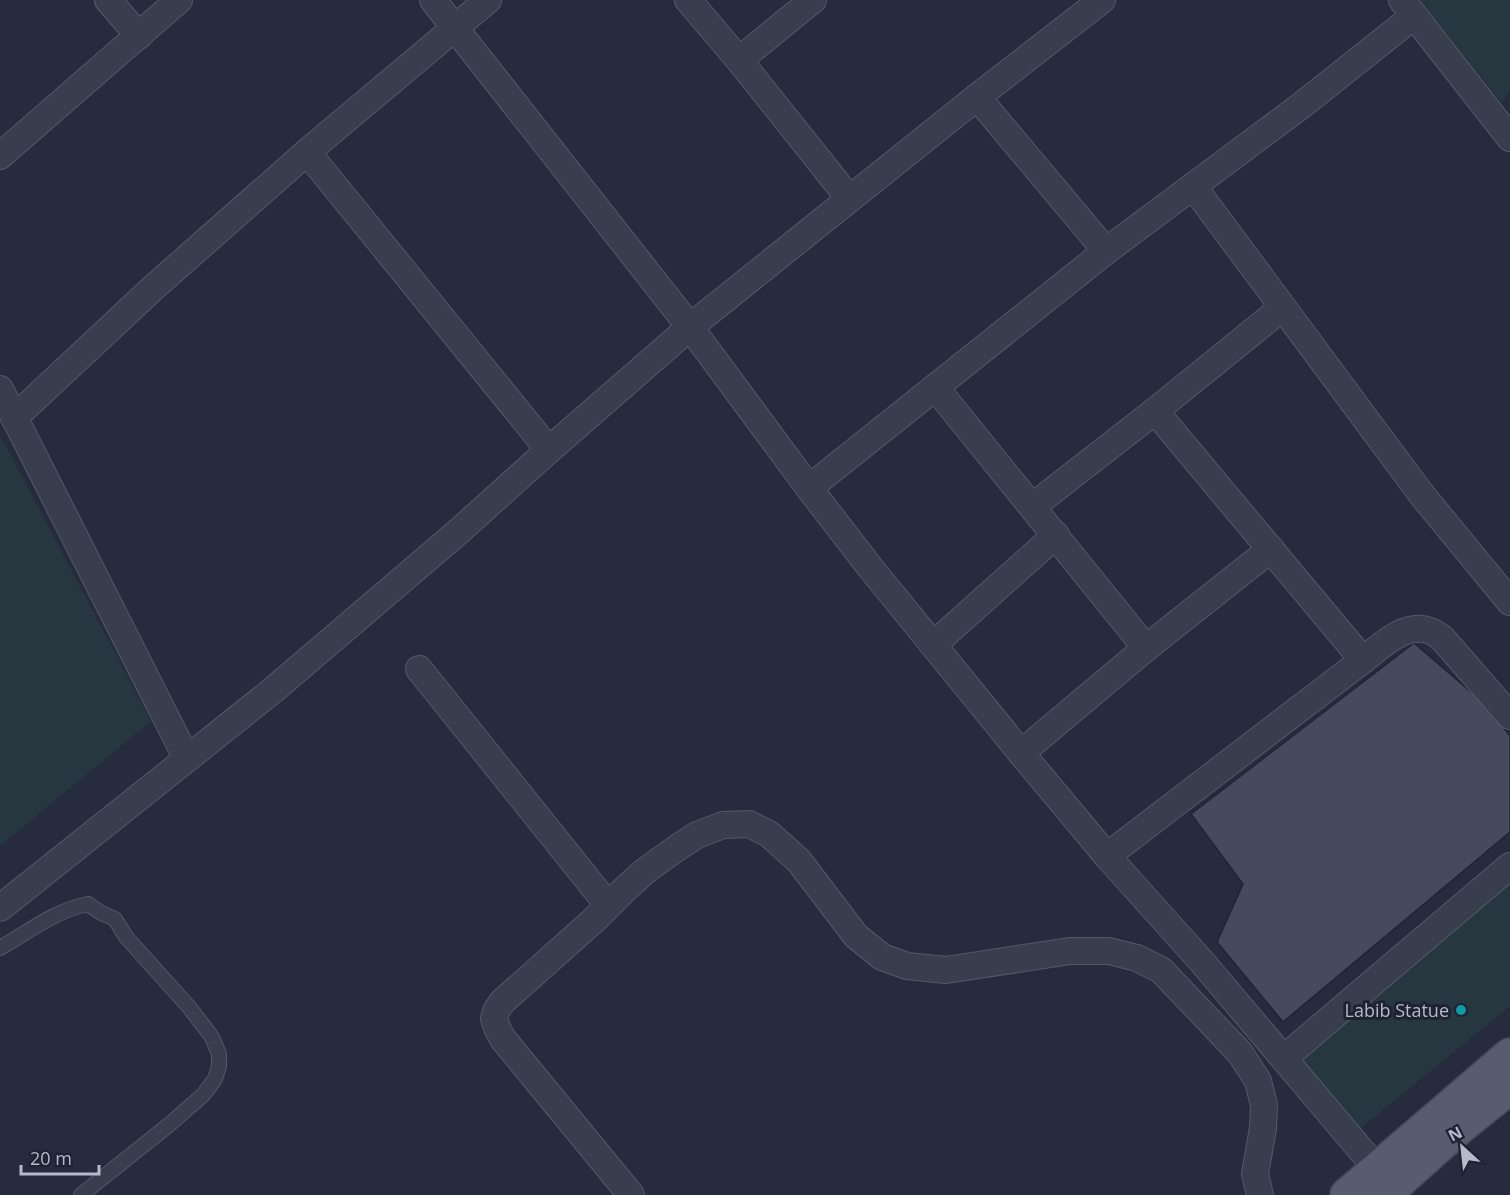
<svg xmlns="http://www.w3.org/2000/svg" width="1510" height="1195" font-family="'Open Sans',sans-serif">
<rect width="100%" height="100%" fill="#262b3e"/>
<g fill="#27373f">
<path d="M1420,0h90v91l-8,12z"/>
<path d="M0,435l151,286 -151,125z"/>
<path d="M1510,874v132l-153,125 -67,-72z"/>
</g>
<path fill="#454a5f" stroke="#202535" stroke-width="1.5" d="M1414,643l71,61 25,32v96l-227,190 -66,-80 26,-58 -52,-70z"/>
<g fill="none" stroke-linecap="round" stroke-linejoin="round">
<g stroke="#545969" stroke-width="16">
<path id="service" d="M0,948c28,-16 56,-38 88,-44l13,9 14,6 11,18 63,70 23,30 7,17v12l-4,13 -11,15 -34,30 -89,71"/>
</g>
<g stroke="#545969" stroke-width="28">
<g id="minor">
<path d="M108,0l31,36"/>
<path d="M433,0l257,327 119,161 60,78 152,187 86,103 96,107 185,219"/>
<path d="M688,0l51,60 110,138"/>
<path d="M1402,0l108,138"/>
<path d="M739,60l74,-60"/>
<path d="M977,97l129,154"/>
<path d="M307,152l242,298"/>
<path d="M0,156l179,-156"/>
<path d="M1193,186l229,309 88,107"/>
<path d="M935,387l211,261"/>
<path d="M0,389l187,370"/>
<path d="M1155,411l208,249"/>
<path d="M14,418l139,-130 154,-136 181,-152"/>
<path d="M809,488l297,-237 196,-146 112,-89"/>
<path d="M1033,506l122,-95 127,-103"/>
<path d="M933,645l123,-110"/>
<path d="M419,669l189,236"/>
<path d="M1021,753l125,-105 125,-99"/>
<path d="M1107,856l256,-196c18,-14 43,-39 67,-29 4,1 9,5 12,7l68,78"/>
<path d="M0,908l272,-217 186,-159 91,-82 141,-123 287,-230 125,-97"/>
<path d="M1284,1058l226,-192"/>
<path d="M631,1195l-128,-156 -5,-9 -4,-11 2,-8 6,-9 92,-82 30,-30 21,-19 32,-23 20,-13 26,-10 26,-1 20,10 30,27 57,75 26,21 25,9 39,4 124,-19h39l28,7 24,12 79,83 18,28 6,24 -1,23 -8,46 5,21"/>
</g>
</g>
<g stroke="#434757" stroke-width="36">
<g id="primary">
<path d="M1347,1195l163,-140"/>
<path d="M1384,1195l75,-67 51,-41"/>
</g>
</g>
<use href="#service" stroke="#393e4e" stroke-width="14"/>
<use href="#minor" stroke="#393e4e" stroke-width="26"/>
<use href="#primary" stroke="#585c6e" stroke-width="33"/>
</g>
<circle fill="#0f9aa8" stroke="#1e2333" stroke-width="2" cx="1461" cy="1010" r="6"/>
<g text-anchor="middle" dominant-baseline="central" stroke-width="6" stroke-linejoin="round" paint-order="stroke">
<g font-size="18" fill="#b6b9c9" stroke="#1e2333" text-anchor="end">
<text x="1449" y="1010">Labib Statue</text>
</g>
</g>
<g transform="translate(1462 1147) rotate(333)" stroke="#1e2333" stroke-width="4.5" paint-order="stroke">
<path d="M0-4.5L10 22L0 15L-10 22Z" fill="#b6b9c9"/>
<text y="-9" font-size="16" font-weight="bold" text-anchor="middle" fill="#b6b9c9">N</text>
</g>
<path d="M21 1165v9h78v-9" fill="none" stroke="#b6b9c9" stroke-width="3"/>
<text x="30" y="1165" font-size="18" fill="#b6b9c9" stroke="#1e2333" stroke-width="4.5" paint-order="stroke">20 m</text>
</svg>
